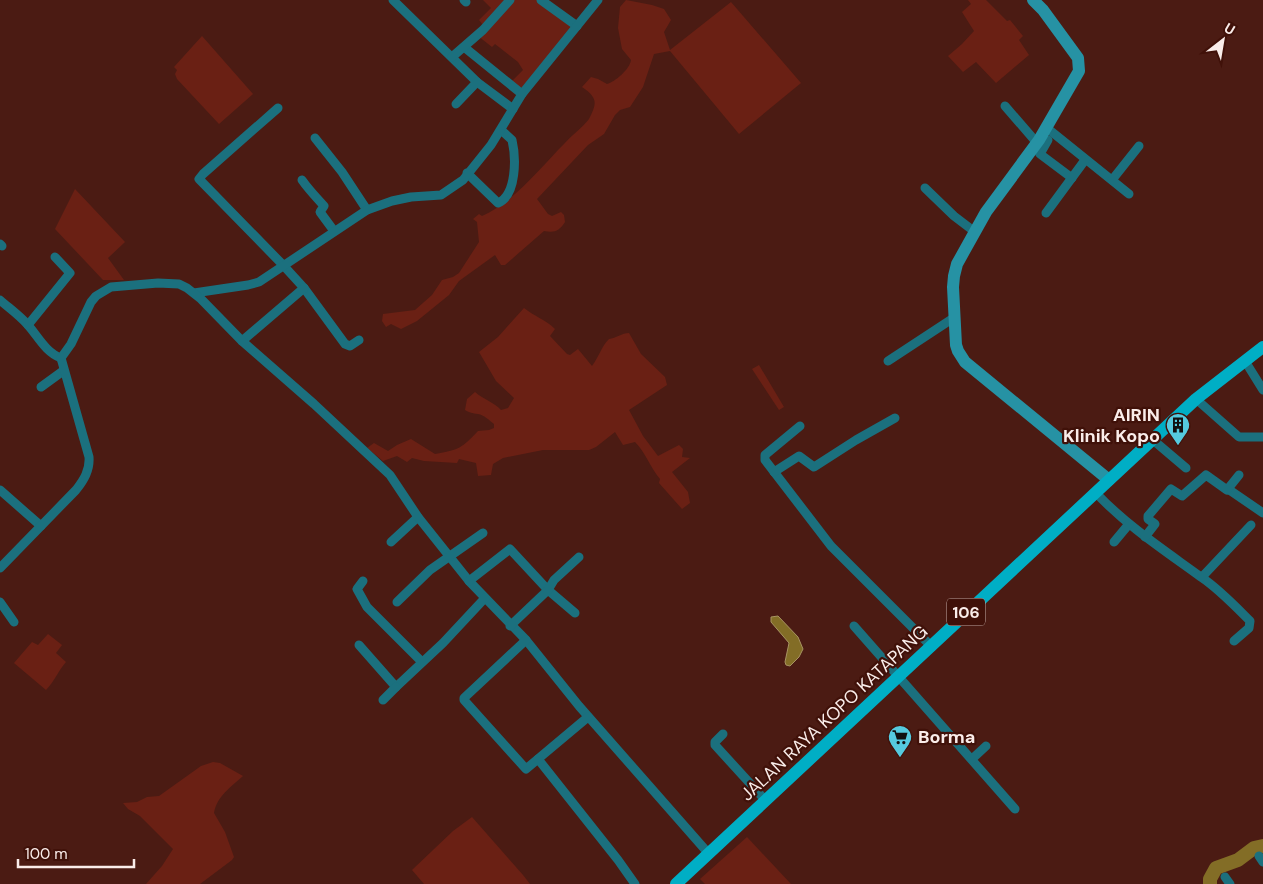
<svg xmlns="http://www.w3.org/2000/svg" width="1263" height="884" font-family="'DM Sans',sans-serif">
<rect width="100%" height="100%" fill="#4b1b13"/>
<g fill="#6a2014">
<path d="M483,0h61l31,23 -55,68 -9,-9 12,-12 -5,-8 -23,-18 -3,3 -14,-11 8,-7 -7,-9 12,-12z"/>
<path d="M626,0l26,5 12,4 7,11 -7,12 6,18 61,-48 70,81 -62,51 -69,-83 -16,3 -11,33 -13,20 -10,3 -5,5 -11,19 -16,11 -51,54 11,15 4,2 9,-4 3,3 1,7c-6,9 -10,11 -21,9l-39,34h-4l-6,-10 -36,26 -10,14 -32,26 -16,8 -10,-5 -5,3 -4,-6 1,-7 32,-4 17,-15 10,-15 11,-3 6,-4 20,-31 -2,-20 -4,-3 6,-5 3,2c31,-13 58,-48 82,-72 8,-9 18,-16 25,-25 8,-16 9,-21 -7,-32l9,-10 7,2 9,5c8,-2 23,-15 24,-24l-9,-11 -4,-21 2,-21z"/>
<path d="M968,0h18l21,21 3,-1 13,16 -4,4 10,15 -33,28 -20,-21 -13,10 -15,-16 14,-12 12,-13 -12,-19 9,-8z"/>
<path d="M202,36l51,58 -34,30 -42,-45 -2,-5 2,-4 -3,-3z"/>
<path d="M75,189l50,53 -17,16 16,22h-21l-48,-51z"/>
<path d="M524,308c10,8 22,12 31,21l-5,7 17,18 3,1 8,-6 14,17c7,-9 9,-19 17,-27 7,-1 13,-6 20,-6l12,21 24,23 2,8 -38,25 14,26 15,20 21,-11 4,4 -1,8 8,1 -18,14 16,20 2,11 -8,6 -23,-26 1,-4c-10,-12 -14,-26 -25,-37l-12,3 -8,-13 -19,15 -7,3h-46l-40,8 -10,6 -2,11 -13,1 -2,-13 -17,-4 -2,4 -33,-2 -12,-3 -5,4 -10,-6 -14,5 -16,-13 7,-5 14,8 9,-6 14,-6 24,15c24,-4 27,-6 43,-23l11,-1 5,-2v-4c-5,-4 -10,-9 -16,-10 -6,-1 -8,-1 -13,-4l2,-11 8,-7c9,8 19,10 26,18l7,-2 6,-10 -18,-17 -17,-29 19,-15z"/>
<path d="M759,365l25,42 -5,3 -27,-41z"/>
<path d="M48,634l14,11 -6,8 10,9c-8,9 -12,20 -20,28l-32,-27 18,-21 6,3z"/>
<path d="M213,762l7,1 23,13c-12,11 -26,20 -29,37l11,19 9,25 -2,3 -32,24h-54l16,-18 11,-17 -33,-33 -12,-7 -5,-6 14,-1 10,-5 12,-1 42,-30z"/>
<path d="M472,817l51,58 7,9h-106l-12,-14 41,-39z"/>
<path d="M747,837l44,47h-86l-5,-5z"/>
</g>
<path fill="#836d26" stroke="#a79361" d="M778,616l20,21 5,12 -4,8 -9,9 -4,-1 -1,-3 4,-19 -18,-21v-5z"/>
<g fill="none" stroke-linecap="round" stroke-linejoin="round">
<path stroke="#836d26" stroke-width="14" d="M1210,884v-5l6,-11 22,-8 16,-12 9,-2"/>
<g stroke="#1b707e" stroke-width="9">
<path d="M393,0l84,82 36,27"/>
<path d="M464,0l2,2"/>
<path d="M541,0l36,26"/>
<path d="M464,47l58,47"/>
<path d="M452,57l31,-27 27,-30"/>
<path d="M456,104l21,-22"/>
<path d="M1005,106l32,37"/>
<path d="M278,108l-75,66 -4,5 84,86 21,23 41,56 5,2 9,-6"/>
<path d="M1047,128l82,66"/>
<path d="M315,138l27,34 25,38"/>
<path d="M1048,140l-8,14 32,24"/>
<path d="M467,173l31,30c19,-8 18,-46 14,-63l-11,-10"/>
<path d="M302,180c7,10 14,17 22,26l-4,6 14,19"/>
<path d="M1112,180l27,-34"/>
<path d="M925,188l29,28 21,16"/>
<path d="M1046,213l39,-53"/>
<path d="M0,244l2,2"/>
<path d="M194,293l54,-8 11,-3 108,-72 25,-9 19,-4 30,-2 22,-15 28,-35 31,-51 76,-94"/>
<path d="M0,300c9,8 19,15 27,24 11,12 18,28 34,34"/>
<path d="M28,325l42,-52 -15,-16"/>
<path d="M242,341l62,-53"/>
<path d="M888,361l67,-44"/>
<path d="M1245,361l18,29"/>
<path d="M41,387l22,-16"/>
<path d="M1196,399l43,38h24"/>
<path d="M800,426l-35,29v5l66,86 101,101"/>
<path d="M1153,440l33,28"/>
<path d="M774,472l25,-16 15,11 42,-27 39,-22"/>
<path d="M1228,489l35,24"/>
<path d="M0,490l41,36"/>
<path d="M1095,492c32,34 69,58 106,85 18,12 34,29 49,44l-1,7 -15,13"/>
<path d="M1145,537l10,-13 -7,-5v-3l23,-27 11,7 24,-21 21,15 12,-15"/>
<path d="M391,542l27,-25"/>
<path d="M1114,542l15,-18"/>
<path d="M0,568l76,-78c8,-10 14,-20 13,-33l-28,-99 10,-14 20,-42 5,-6 15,-9 47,-4 21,1 8,4 14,11 41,42 72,63 76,71 28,42 51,64 57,59 53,66 130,148"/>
<path d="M1202,577l49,-52"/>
<path d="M363,581l-6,8 10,18 55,55"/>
<path d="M469,581l41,-32 38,41 27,23"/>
<path d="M0,602l14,20"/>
<path d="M397,602l33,-32 53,-37"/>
<path d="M510,626l38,-36 6,-10 25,-23"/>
<path d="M854,626l161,183"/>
<path d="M526,640l-62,58v2l62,69 62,-52"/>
<path d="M359,645l37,42 47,-44 42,-45"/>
<path d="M383,700l13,-13"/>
<path d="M723,734l-8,8v3l51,56"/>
<path d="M538,759l80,101 17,24"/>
<path d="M972,759l14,-13"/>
<path d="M1259,856l4,6"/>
<path d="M1225,877l5,7"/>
</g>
<path stroke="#2692a4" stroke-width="12" d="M1033,0l10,10 35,48 1,13 -40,69 -53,72 -29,52 -3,12 -1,11 3,58 2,6 7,11 144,118"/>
<path stroke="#00aec5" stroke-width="12" d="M676,884l520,-485 67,-52"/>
</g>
<defs>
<g id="building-pin" transform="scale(1.25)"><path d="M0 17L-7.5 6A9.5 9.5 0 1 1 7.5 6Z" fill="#55cadf" stroke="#401109"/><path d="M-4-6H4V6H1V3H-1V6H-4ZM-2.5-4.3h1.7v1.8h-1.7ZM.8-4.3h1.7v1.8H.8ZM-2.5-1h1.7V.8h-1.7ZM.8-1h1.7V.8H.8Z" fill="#111"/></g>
<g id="supermarket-pin" transform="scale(1.25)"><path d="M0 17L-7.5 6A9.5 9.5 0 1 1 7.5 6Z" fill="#55cadf" stroke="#401109"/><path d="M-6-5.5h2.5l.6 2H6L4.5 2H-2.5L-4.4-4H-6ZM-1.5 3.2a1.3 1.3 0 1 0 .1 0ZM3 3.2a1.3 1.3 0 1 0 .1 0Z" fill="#111"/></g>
</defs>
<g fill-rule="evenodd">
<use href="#building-pin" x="1178" y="425"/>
<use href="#supermarket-pin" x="900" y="737"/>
</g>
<g text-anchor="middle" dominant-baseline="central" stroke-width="4.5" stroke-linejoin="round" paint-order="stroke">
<rect fill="#401109" stroke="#c2aba6" stroke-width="1" x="947" y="598.5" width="38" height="27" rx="4"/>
<g font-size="16" font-weight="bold" fill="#faedea">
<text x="966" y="612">106</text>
</g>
<g font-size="18" font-weight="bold" fill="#faedea" stroke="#401109" text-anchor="end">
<text x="1160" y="415">AIRIN<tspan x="1160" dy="21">Klinik Kopo</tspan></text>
<text x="918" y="737" text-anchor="start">Borma</text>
</g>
<g font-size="18" fill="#faedea" stroke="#401109">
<text transform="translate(834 713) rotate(-43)">JALAN RAYA KOPO KATAPANG</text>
</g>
</g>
<g transform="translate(1223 40) rotate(31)" stroke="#401109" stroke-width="4" paint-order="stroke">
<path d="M0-4L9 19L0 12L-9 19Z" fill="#faedea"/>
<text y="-8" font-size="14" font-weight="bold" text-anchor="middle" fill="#faedea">U</text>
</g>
<path d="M18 859v8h116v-8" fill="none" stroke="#faedea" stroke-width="2.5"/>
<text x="25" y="859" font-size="15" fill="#faedea" stroke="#401109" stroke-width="4" paint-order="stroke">100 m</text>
</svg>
